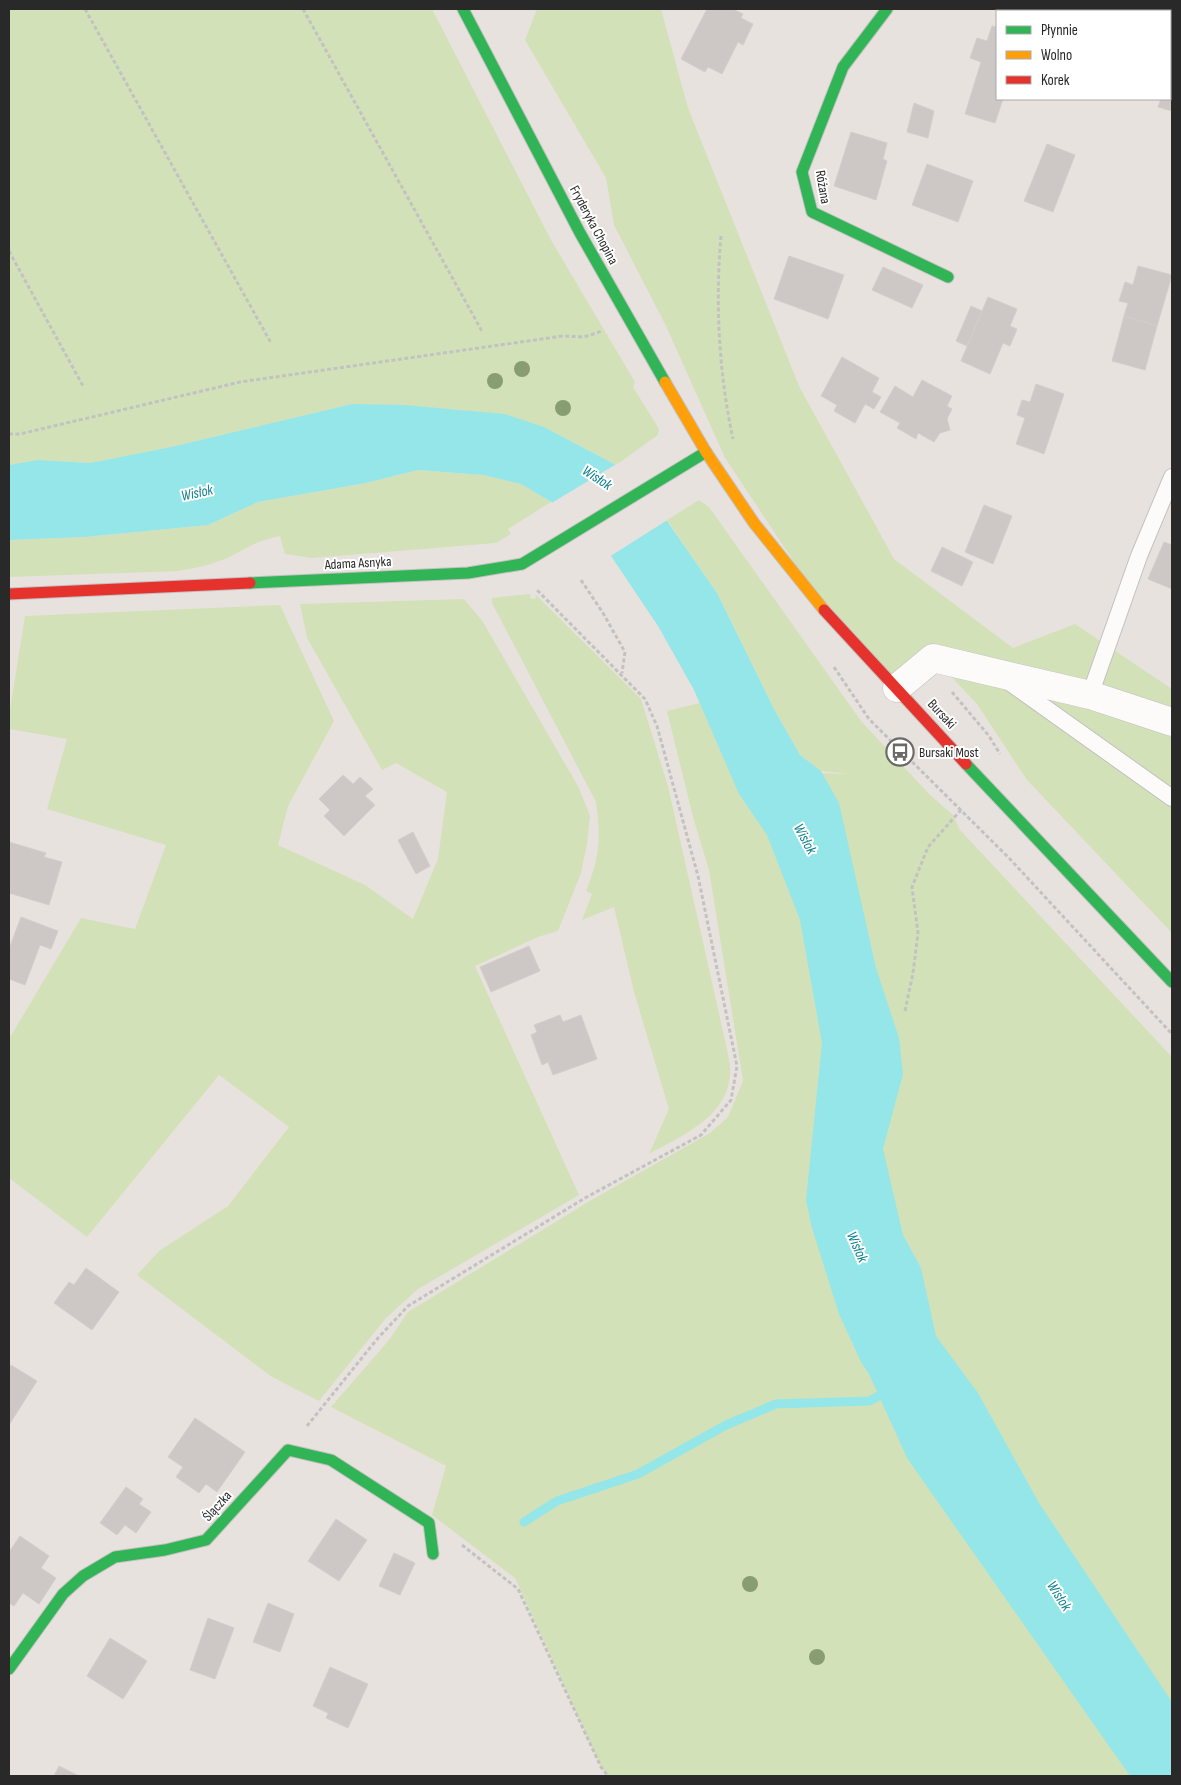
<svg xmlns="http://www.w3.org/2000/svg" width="1181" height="1785" font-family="'Sofia Sans Condensed',sans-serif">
<rect width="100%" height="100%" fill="#e8e2de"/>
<g fill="#d3e1b8">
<path d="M9,9h423l119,231 84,142 -2,5 26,42 -1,6 -42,30 -72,-38 -81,-17 -111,-6 -181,43 -81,16 -52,-3 -29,5z"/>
<path d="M537,9h124l27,99 111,278 95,173 119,89 62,-24 97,65v244l-145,-153 -50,-76 -34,-36 -46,20 -61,-63 -111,-167 -59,-132 -52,-101 -8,-47 -81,-138z"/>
<path d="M418,470l65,5 38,9 30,18 -43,27 3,5 -15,9 -184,15 -27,-4 -5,-18c-26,5 -33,13 -55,23 -15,6 -30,9 -46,12l-170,6v-37l76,-3 123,-12 50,-23 108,-19z"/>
<path d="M699,500l10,7 152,214 69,74 23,20 7,15 212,227v719h-563l-8,-9 -86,-189 -83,-63 14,-49 -115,-59 58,-67 19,-28 180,-110 122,-69 18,-16 15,-36 -34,-211 -16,-53 -26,-106 45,-11 35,71 103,3 -29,-3 -21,-16 -25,-44 -58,-118 -50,-73z"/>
<path d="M530,594v4l5,1 1,-4 105,104 27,87 58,259c2,9 5,21 4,31 -4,42 -49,60 -81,78l20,-45 -35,-117 -20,-85 -32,13 10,-26 -6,-3c14,-35 15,-52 10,-89l-104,-199v-5z"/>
<path d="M464,599l19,23 96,166 11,28 -3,28 -6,29 -23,58 -20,6 -63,29 104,229 -161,94 -32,29 -67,83 -47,-24 -135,-102 22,-24 69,-45 61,-79 -70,-52 -132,162 -78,-59v-139l72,-121 54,11 31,-84 -119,-36 20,-70 -58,-10v-13l16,-100 255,-11 54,116 -46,85 -10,39 87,40 48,34 25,-60 9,-67 -51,-29 -14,7 -75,-132 -7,-34z"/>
</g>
<path fill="#94e6e8" d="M352,404l52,1 101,9 39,13 72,38 49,53 52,75 58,118 25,44 21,16 18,32 37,165 23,70 4,36 -20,75 20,86 18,33 15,68 42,57 61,110 133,199v74h-42l-223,-318 -38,-84 -8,-12 -22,-48 -27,-86 -6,-28 16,-157 -22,-123 -33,-85 -28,-41 -45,-104 -36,-64 -49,-73 -56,-50 -32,-19 -38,-9 -65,-5 -52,13 -108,19 -50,23 -123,12 -76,3v-75l29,-5 52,3 81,-16z"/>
<path fill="#e8e2de" d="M618,463l51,56 -60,38 -59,-53z"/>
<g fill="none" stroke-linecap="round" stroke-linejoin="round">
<path stroke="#94e6e8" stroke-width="9" d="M524,1522l33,-21 81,-27 88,-49 50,-21 93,-3 20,-10"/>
</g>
<g fill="#cdc8c6" stroke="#d3cecb">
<path d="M707,9h26l10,5 -2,4 12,6 -10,21 -5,-3 -16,32 -14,-7 -3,5 -24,-13z"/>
<path d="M992,26l5,1v72h6l-8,24 -30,-9 16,-52 -11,-4 7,-20 10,3z"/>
<path d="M1172,63v48l-14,-4 3,-8h9v-30z"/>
<path d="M914,103l20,8 -6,27 -21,-6z"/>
<path d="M851,132l36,11 -4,16 4,2 -11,39 -42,-14z"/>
<path d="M1047,144l28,11 -22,57 -29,-11z"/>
<path d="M927,164l46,17 -15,41 -46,-17z"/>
<path d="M789,256l55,19 -16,44 -54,-20z"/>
<path d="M1138,266l34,9 -15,51 -33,-10 4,-13 -9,-2 6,-19 8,3z"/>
<path d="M883,267l40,18 -11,23 -40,-18z"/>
<path d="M988,297l29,12 -7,17 7,3 -7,17 -7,-3 -13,31 -29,-13z"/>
<path d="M971,306l11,5 -15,35 -11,-5z"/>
<path d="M1124,316l33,10 -12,44 -33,-9z"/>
<path d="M842,357l37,21 -7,14 9,5 -7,12 -9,-5 -10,19 -21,-12 3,-6 -16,-9z"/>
<path d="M922,380l30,16 -5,10 5,3 -5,10 3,11 -10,3 -6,9 -16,-9 -2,6 -19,-11 3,-5 -20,-11 15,-26 18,11z"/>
<path d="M1036,384l28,10 -20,60 -28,-10 9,-26 -8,-3 5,-15 8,2z"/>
<path d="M984,505l28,11 -19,48 -28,-12z"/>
<path d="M1164,542l8,3v44l-24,-10z"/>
<path d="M942,547l31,15 -11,24 -31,-15z"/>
<path d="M343,775l10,9 7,-7 13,12 -8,7 10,9 -31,31 -20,-20 6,-6 -11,-11z"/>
<path d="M413,832l17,34 -14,8 -18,-34z"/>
<path d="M9,842l37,11 -2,4 18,5 -13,43 -40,-12z"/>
<path d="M21,917l37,14 -7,18 -11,-4 -15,40 -16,-6v-30z"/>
<path d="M529,946l11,25 -49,21 -11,-25z"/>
<path d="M560,1015l3,7 18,-7 16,44 -44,16 -5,-13 -6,3 -11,-30 6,-3 -3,-7z"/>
<path d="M86,1268l33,24 -27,38 -38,-27 15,-21 5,3z"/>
<path d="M11,1365l26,16 -28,44v-56z"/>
<path d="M195,1418l50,34 -28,40 -11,-8 -7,9 -23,-16 7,-10 -15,-10z"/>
<path d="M126,1487l17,12 -4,5 12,8 -15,21 -11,-8 -8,10 -17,-12z"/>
<path d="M336,1519l31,21 -28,41 -31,-20z"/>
<path d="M20,1536l29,20 -8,12 15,10 -17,26 -16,-11 -9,13 -5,-3v-51z"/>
<path d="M394,1553l21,10 -15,32 -21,-9z"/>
<path d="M268,1603l26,11 -14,38 -27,-10z"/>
<path d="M208,1618l26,10 -19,51 -25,-9z"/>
<path d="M110,1638l37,23 -24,38 -36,-23z"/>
<path d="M330,1667l38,17 -20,44 -22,-10 2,-5 -15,-7z"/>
<path d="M59,1766l20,10h-25z"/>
</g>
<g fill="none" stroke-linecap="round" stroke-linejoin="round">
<g stroke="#c2c0c0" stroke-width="18">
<g id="lane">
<path d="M1009,682l163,116"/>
<path d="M1090,695l49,-139 33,-79"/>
</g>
</g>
<g stroke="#c2c0c0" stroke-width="29">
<g id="street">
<path d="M1107,9l9,2"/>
<path d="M897,688l36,-30 157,37 82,27"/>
</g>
</g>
<g stroke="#c2c0c0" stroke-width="13">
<g id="fast">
<path d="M463,9l117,224 85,149"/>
<path d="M887,9l-44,58 -41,105 10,40 136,65"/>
<path d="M250,583l218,-10 54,-9 184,-112"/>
<path d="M966,764l206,218"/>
<path d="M9,1669l54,-75 20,-18 32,-19 50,-7 41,-10 82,-90 43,10 98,63 4,31"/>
</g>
</g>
<g stroke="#c2c0c0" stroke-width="13">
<path id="slow" d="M665,382l41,70 48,71 70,87"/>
</g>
<g stroke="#c2c0c0" stroke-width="13">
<g id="jam">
<path d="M9,594l241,-11"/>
<path d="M824,610l142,154"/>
</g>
</g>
<g stroke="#c3c2c2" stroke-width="3" stroke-dasharray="4 2.5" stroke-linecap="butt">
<path d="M85,9l186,334"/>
<path d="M303,9l180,324"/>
<path d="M721,236c-6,67 -2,138 12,203"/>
<path d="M9,251l74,135"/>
<path d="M9,434h11l220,-52 323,-46 21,1 18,-6"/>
<path d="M581,580l22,33 22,39 -3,21"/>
<path d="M834,667l35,52 140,139 163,176"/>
<path d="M952,692l37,44 11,18"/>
<path d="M905,1011l8,-38 5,-40 -6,-46 16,-40 33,-37"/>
<path d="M307,1426l71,-88 30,-32 177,-108 116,-63 30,-35 6,-34 -39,-190 -41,-150 -12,-27 -109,-110"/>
<path d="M462,1545l56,44 83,178 7,9"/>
</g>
<use href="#lane" stroke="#fcfbfa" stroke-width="16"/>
<use href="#street" stroke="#fcfbfa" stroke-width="28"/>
<use href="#fast" stroke="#30b455" stroke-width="11"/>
<use href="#slow" stroke="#ff9f0a" stroke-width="11"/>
<use href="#jam" stroke="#e5322d" stroke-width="11"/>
</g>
<g fill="#899d73">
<circle cx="522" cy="369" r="8"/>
<circle cx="495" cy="381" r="8"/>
<circle cx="563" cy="408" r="8"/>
<circle cx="750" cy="1584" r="8"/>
<circle cx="817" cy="1657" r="8"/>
</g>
<defs>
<g id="bus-ring" transform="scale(1.4375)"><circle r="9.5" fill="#fff" stroke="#6c6a68" stroke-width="1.5"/><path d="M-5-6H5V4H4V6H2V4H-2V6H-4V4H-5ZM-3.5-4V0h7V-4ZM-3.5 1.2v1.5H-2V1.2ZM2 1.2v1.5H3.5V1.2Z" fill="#6c6a68"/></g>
</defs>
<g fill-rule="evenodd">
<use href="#bus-ring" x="900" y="752"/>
</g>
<g text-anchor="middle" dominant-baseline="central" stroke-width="4" stroke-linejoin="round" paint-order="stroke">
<g font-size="14" fill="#292929" stroke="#fff">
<text transform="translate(823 187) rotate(80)">Różana</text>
<text transform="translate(594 225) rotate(62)">Fryderyka Chopina</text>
<text transform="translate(358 563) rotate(-3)">Adama Asnyka</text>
<text transform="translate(942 714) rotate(47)">Bursaki</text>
<text transform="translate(217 1506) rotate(-48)">Ślączka</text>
</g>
<g font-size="14" fill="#292929" stroke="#fff" text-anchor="start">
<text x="919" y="752">Bursaki Most</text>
</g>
<g font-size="15" font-style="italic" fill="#108190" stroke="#fff">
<text transform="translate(597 478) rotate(33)">Wisłok</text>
<text transform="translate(197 493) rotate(-12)">Wisłok</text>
<text transform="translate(805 839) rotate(62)">Wisłok</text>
<text transform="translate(857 1247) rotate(66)">Wisłok</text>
<text transform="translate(1059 1596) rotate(57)">Wisłok</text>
</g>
</g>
<rect width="1181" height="1785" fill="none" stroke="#292929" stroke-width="20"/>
<rect x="996" y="10" width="175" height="90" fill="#ffffff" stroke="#a9a9a9"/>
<rect x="1006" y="26" width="25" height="8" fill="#30b455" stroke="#a9a9a9"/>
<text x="1041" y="35" font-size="15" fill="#292929">Płynnie</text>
<rect x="1006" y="51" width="25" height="8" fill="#ff9f0a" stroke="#a9a9a9"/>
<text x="1041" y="60" font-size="15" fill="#292929">Wolno</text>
<rect x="1006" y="76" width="25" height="8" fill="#e5322d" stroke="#a9a9a9"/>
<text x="1041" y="85" font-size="15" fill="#292929">Korek</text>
</svg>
